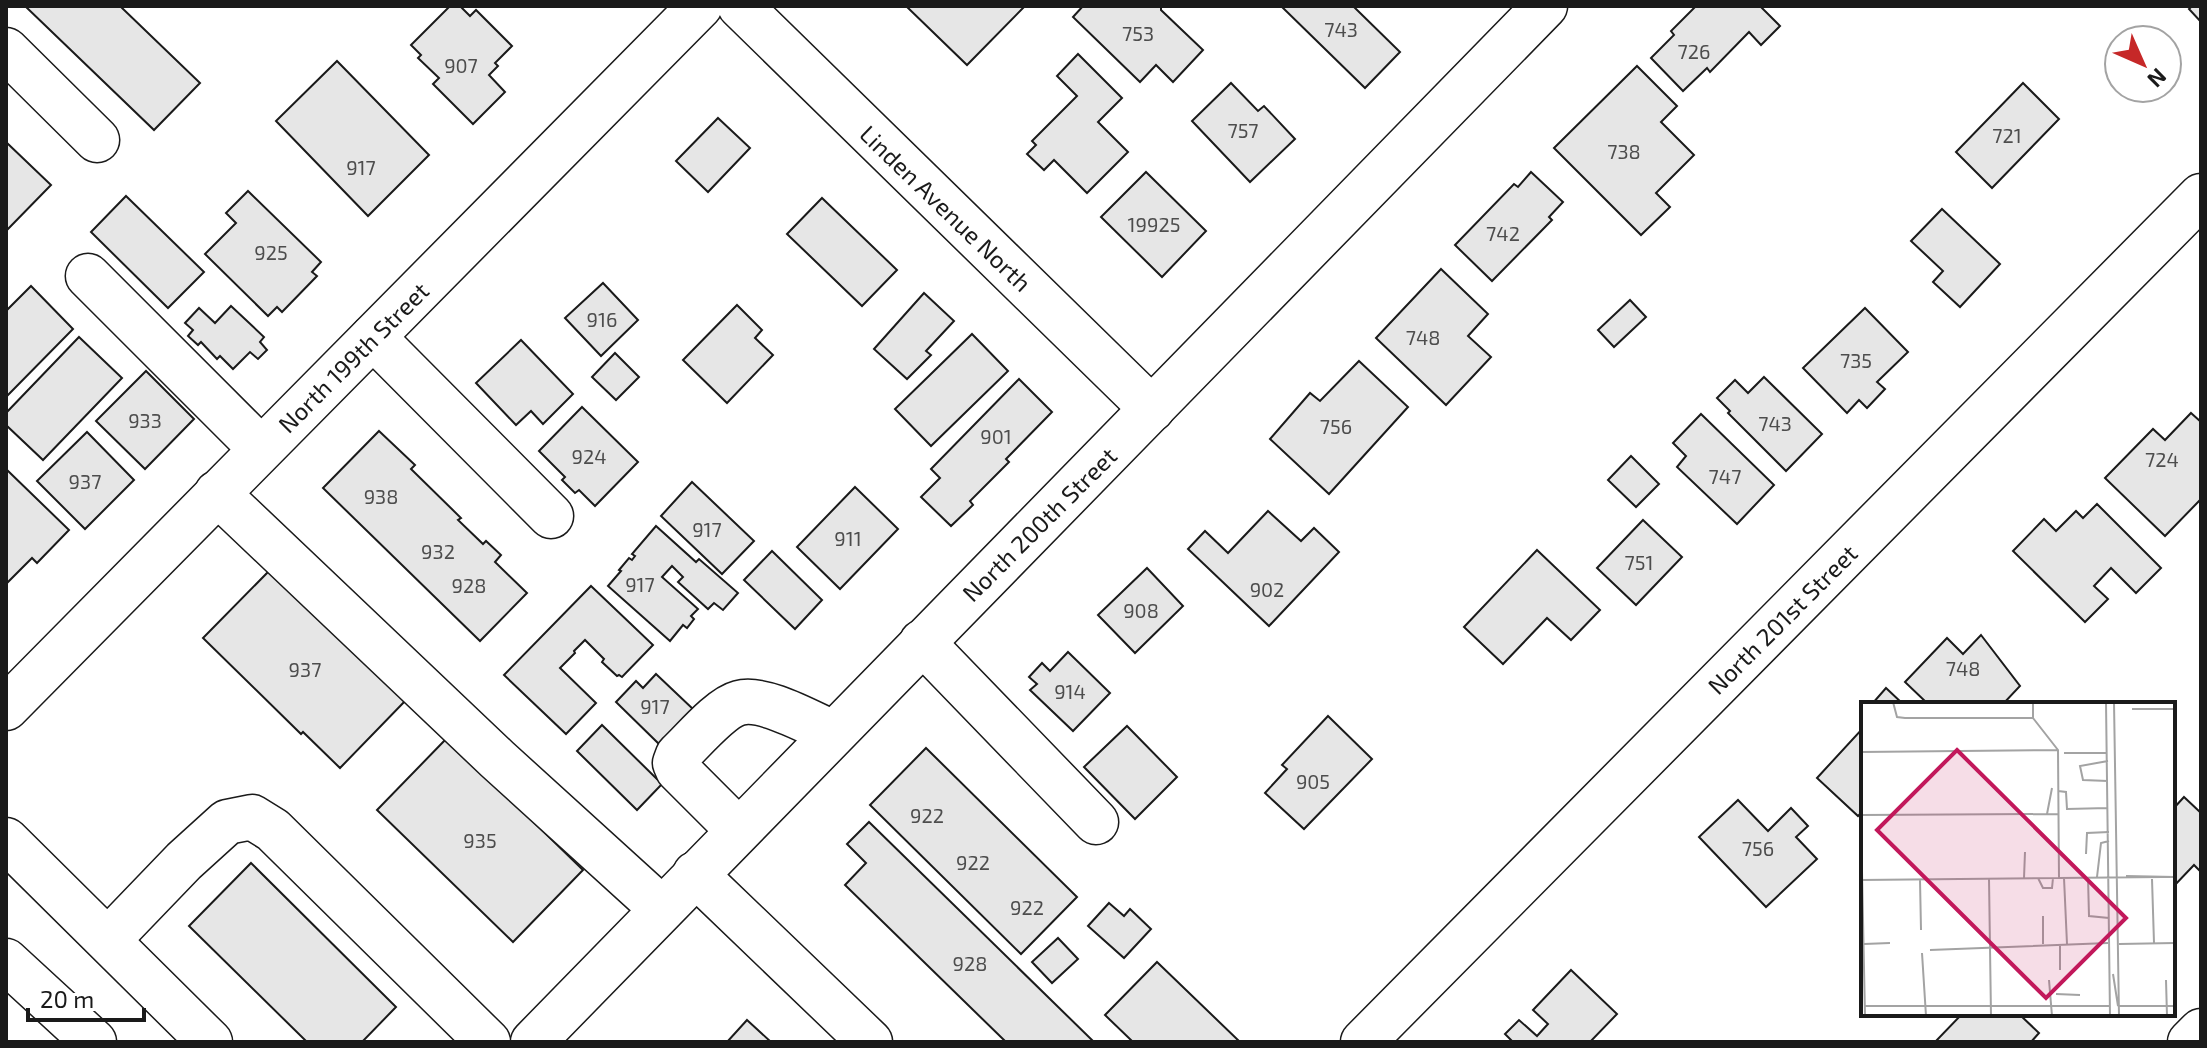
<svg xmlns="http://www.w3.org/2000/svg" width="2207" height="1048" font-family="'Exo 2',sans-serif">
<rect width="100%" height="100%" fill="#fff"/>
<g fill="#e6e6e6" stroke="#1a1a1a" stroke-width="2">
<path d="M25,6h95l80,77 -46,47z"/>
<path d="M450,6h10l10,10 6,-6 36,36 -17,17 3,3 -9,9 16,17 -32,32 -40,-40 6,-6 -21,-20 3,-3 -10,-10z"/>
<path d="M906,6h119l-58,59z"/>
<path d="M1083,6h78v4l42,40 -30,32 -17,-17 -16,17 -67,-65z"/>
<path d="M1281,6h72l47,46 -35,36z"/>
<path d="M1696,6h64l20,20 -19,19 -12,-13 -39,40 -3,-4 -24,23 -32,-33 23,-23 -3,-4z"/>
<path d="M2192,6h9v16l-12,-13z"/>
<path d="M1078,54l44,44 -24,24 30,30 -41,41 -33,-33 -10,10 -17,-16 9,-9 -4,-4 45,-45 -20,-20z"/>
<path d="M337,61l92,94 -61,61 -92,-95z"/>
<path d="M1637,66l40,40 -16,16 33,33 -38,38 14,14 -29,28 -87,-87z"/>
<path d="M1231,83l27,28 6,-5 31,33 -45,43 -58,-61z"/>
<path d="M2023,83l36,36 -67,69 -36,-36z"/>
<path d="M718,118l32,30 -42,44 -32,-31z"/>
<path d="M6,142l45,43 -45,46z"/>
<path d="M1146,172l60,59 -44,46 -61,-60z"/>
<path d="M1531,172l32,30 -14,15 3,3 -60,61 -37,-36 59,-61 4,3z"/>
<path d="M248,191l73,71 -9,10 5,4 -35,36 -5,-5 -9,9 -63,-62 31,-31 -10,-10z"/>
<path d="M126,196l78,76 -36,36 -77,-76z"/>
<path d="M822,198l75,72 -35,36 -75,-72z"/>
<path d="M1942,209l58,55 -40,43 -27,-25 10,-11 -32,-30z"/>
<path d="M1441,269l47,45 -20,22 23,21 -45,48 -70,-67z"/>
<path d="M603,283l35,37 -37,36 -36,-38z"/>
<path d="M31,286l42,43 -67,68v-86z"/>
<path d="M924,293l30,28 -28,30 5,4 -24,24 -33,-30z"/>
<path d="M1630,300l16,17 -32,30 -16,-17z"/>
<path d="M737,305l25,25 -7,8 18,17 -46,48 -44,-43z"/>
<path d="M231,306l33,31 -4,5 7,8 -9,9 -8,-7 -17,17 -13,-13 -3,3 -16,-17 -3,3 -10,-9 5,-6 -8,-7 14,-15 16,15z"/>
<path d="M1865,308l43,44 -31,30 8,7 -18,19 -8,-8 -12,13 -44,-45z"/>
<path d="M972,334l36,37 -77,75 -36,-37z"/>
<path d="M79,337l43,41 -79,82 -37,-35v-12z"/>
<path d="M521,340l52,54 -30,30 -12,-13 -15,14 -40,-42z"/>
<path d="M615,353l24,24 -23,23 -24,-23z"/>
<path d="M1359,361l49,46 -79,87 -59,-55 40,-46 10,8z"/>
<path d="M146,371l48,48 -49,50 -49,-48z"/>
<path d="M1764,377l58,57 -36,37 -58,-58 2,-2 -13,-13 18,-18 13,13z"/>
<path d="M1019,379l33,33 -46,47 3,3 -39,39 3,4 -22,21 -30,-29 19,-19 -9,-9z"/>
<path d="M582,407l56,55 -43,44 -16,-16 -4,3 -13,-13 3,-3 -26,-26z"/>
<path d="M2191,413l10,9v77l-36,37 -60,-58 48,-49 12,11z"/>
<path d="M1701,414l73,71 -37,39 -60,-57 9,-11 -13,-13z"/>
<path d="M379,431l36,34 -4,4 50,49 -3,2 25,24 3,-3 15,14 -6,7 32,31 -47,48 -157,-153z"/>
<path d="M87,432l47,48 -49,49 -48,-48z"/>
<path d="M1631,456l28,28 -23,23 -28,-27z"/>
<path d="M6,469l63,61 -32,33 -5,-5 -26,26z"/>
<path d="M692,482l62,59 -32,33 -61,-58z"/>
<path d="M855,487l43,42 -58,60 -43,-42z"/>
<path d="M2097,504l64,64 -25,25 -25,-25 -17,18 14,13 -23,23 -72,-71 31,-32 12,12 20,-20 7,7z"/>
<path d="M1268,511l33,30 13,-13 25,24 -70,74 -81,-77 17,-18 23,22z"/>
<path d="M1643,520l39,37 -46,48 -39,-37z"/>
<path d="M656,526l40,36 3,-3 39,34 -15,17 -9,-7 -6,6 -30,-27 5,-5 -11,-11 -10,11 36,32 -7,7 3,3 -7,9 -4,-3 -13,16 -62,-55 13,-15 -2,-1 10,-12 3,2 3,-4 -3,-2z"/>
<path d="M1537,550l63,60 -29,30 -24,-22 -44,46 -39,-37z"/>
<path d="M772,551l50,49 -27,29 -51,-49z"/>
<path d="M1147,568l36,38 -48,47 -37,-38z"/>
<path d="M269,571l138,128 -67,69 -37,-36 -2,2 -98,-96z"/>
<path d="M591,586l62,59 -31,32 -3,-2 -2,1 -15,-14 2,-3 -19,-19 -11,11 1,2 -15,15 36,35 -30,31 -62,-59z"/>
<path d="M1981,635l39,51 -17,18h-32l-2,-2 -2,2h-39l-23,-22 42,-44 16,16z"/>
<path d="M1068,652l42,41 -37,38 -43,-41 7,-6 -8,-7 13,-14 8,8z"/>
<path d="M656,674l38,36 -34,35 -44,-43 20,-21 7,7z"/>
<path d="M1886,688l17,16h-31z"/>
<path d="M1328,716l44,43 -68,70 -39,-36 22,-24 -5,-4z"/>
<path d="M602,725l60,59 -25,26 -60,-59z"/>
<path d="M1127,726l50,51 -42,42 -51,-52z"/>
<path d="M1863,728v83l-5,5 -41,-38z"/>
<path d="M447,738l136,132 -70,72 -136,-132z"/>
<path d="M926,748l151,149 -56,57 -151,-149z"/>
<path d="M2184,797l17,16v59l-7,-7 -21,22v-78z"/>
<path d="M1738,800l30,31 23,-23 17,18 -12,11 21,22 -51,48 -67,-70z"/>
<path d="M869,822l225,220h-88l-161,-157 21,-22 -19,-19z"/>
<path d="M251,863l145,144 -34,35h-55l-118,-116z"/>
<path d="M1109,903l15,13 6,-7 21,20 -27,29 -36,-32z"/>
<path d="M1058,938l20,21 -26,24 -20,-21z"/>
<path d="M1157,962l83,80h-107l-28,-27z"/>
<path d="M1571,970l46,44 -27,28h-77l-8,-8 14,-14 18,16 11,-12 -15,-14z"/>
<path d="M1962,1014h57l20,19 -8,9h-96z"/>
<path d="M747,1020l24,22h-44z"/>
</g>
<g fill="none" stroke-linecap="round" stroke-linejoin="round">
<g stroke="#1a1a1a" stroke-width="47">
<g id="minor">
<path d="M740,6l412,403"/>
<path d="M6,50l91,90"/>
<path d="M88,276l173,173"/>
<path d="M373,337l178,179"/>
<path d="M217,493l280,266 165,150"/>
<path d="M922,642l174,180"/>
<path d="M6,708l694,-702"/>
<path d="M738,830l-60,-60 -3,-7 3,-8c15,-14 42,-47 61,-52 25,-7 71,20 94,30"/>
<path d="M695,874l175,168"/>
<path d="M108,940l76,-79 43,-39 25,-5 21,13 215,212"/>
<path d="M533,1042l1012,-1036"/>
<path d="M1363,1042l838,-846"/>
<path d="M2190,1042l11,-11"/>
</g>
</g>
<g stroke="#1a1a1a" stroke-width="47">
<g id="highway">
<path d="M6,840l204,202"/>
<path d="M6,961l88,81"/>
</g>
</g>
<use href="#minor" stroke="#fff" stroke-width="44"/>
<use href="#highway" stroke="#fff" stroke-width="44"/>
</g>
<g text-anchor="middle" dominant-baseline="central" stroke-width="6" stroke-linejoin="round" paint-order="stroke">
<g font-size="20" fill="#4d4d4d">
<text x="1341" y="29">743</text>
<text x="1138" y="33">753</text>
<text x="1694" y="51">726</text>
<text x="461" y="65">907</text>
<text x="1243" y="130">757</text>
<text x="2007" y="135">721</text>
<text x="1624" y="151">738</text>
<text x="361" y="167">917</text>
<text x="1154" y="224">19925</text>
<text x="1503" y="233">742</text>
<text x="271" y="252">925</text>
<text x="602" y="319">916</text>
<text x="1423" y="337">748</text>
<text x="1856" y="360">735</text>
<text x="145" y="420">933</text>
<text x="1775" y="423">743</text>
<text x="1336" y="426">756</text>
<text x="996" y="436">901</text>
<text x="589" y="456">924</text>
<text x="2162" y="459">724</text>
<text x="1725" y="476">747</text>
<text x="85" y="481">937</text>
<text x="381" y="496">938</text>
<text x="707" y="529">917</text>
<text x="848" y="538">911</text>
<text x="438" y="551">932</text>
<text x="1639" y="562">751</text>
<text x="640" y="584">917</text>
<text x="469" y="585">928</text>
<text x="1267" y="589">902</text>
<text x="1141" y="610">908</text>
<text x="1963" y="668">748</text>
<text x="305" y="669">937</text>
<text x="1070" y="691">914</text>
<text x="655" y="706">917</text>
<text x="1313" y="781">905</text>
<text x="927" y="815">922</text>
<text x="480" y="840">935</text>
<text x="1758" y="848">756</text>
<text x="973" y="862">922</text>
<text x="1027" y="907">922</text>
<text x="970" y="963">928</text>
</g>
<g font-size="24" fill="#1a1a1a" stroke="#fff">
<text transform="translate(946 208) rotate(44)">Linden Avenue North</text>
<text transform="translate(353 357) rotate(-45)">North 199th Street</text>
<text transform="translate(1039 524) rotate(-45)">North 200th Street</text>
<text transform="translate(1782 619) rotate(-45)">North 201st Street</text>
</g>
</g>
<g transform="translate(1861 702)">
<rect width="314" height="314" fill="#fff"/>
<path fill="none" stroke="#a3a3a3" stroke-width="2" d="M32,0l4,15 8,1h128M172,0v16l25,32 1,128M245,0l4,314M253,0l5,314M271,7h43M0,50l197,-2M203,51h43M247,79l-25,-1 -3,-14 28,-5M197,89l8,1 1,17 41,-1M186,112l5,-26M0,113l197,-1M0,121l4,193M225,152l1,-21 22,-1M265,174l49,1M236,175l4,-34 8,-2M163,176l1,-26M177,176l5,10h9l1,-10M203,176l3,66M227,176l1,38 20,2M128,177l2,137M291,177l2,64M0,178l302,-3M59,178l1,50M3,242l26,-1M182,242v-28M258,242l56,-1M69,248l178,-7M61,251l4,63M199,268v-26M252,272l5,32M188,278l3,36M305,278l1,36M195,292l24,1M4,304h245M258,304h56"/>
<path fill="#c2185b" fill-opacity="0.15" stroke="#c2185b" stroke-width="4" d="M96,48l169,168 -80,80 -169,-168z"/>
<rect width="314" height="314" fill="none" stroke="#1a1a1a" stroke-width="4"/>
</g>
<rect width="2207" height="1048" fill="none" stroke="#1a1a1a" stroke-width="16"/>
<g transform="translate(2143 64) rotate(135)"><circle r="38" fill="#ffffff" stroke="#a3a3a3" stroke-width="2"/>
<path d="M0-6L14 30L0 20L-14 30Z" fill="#c62828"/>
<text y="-12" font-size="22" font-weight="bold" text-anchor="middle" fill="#1a1a1a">N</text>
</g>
<path d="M28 1008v12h116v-12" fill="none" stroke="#1a1a1a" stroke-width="4"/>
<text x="40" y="1008" font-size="24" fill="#1a1a1a" stroke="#ffffff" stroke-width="6" paint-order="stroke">20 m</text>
</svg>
